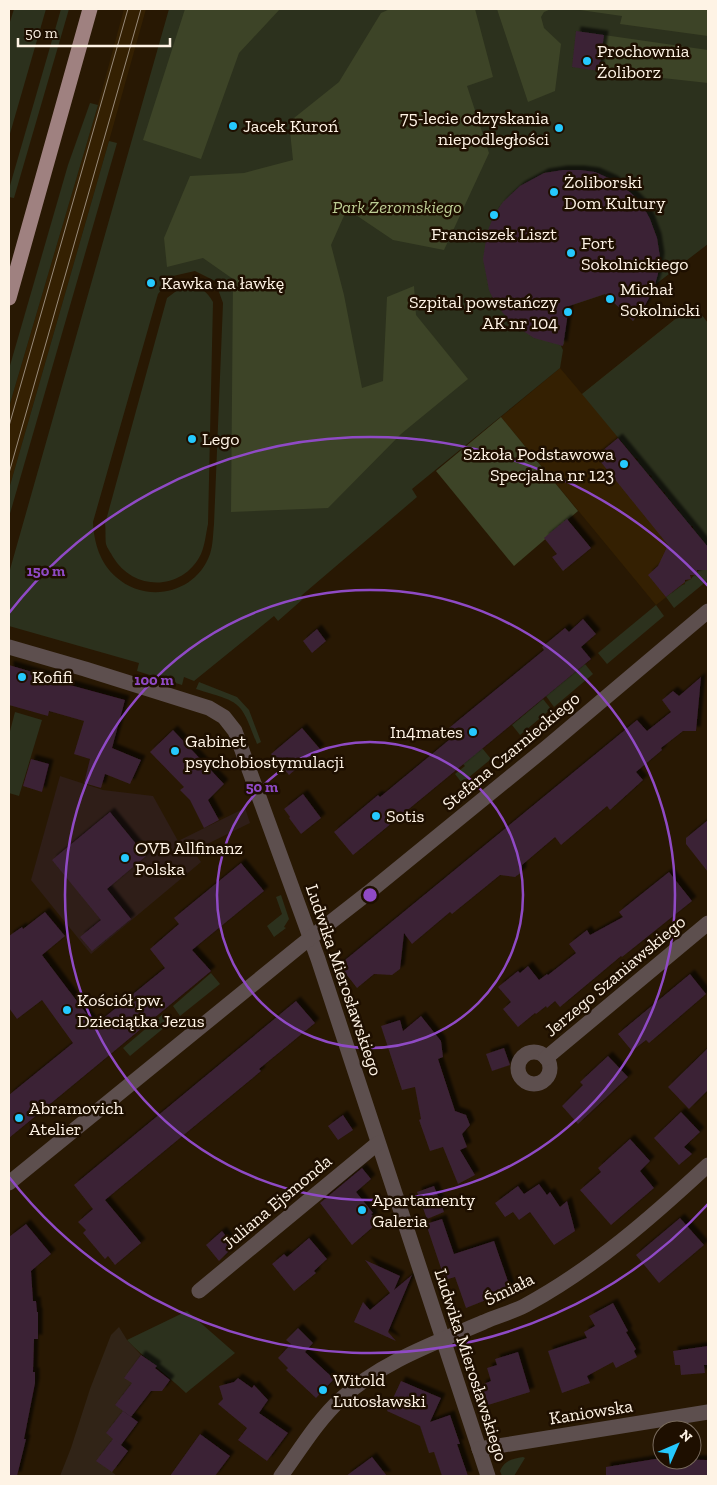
<svg xmlns="http://www.w3.org/2000/svg" width="717" height="1485" font-family="'Zilla Slab',serif">
<defs>
<filter id="shadow"><feDropShadow dx="4.5" dy="-4.5" stdDeviation="1" flood-color="#0009"/></filter>
</defs>
<rect width="100%" height="100%" fill="#281803"/>
<path fill="#2f1e18" d="M60,776l43,14 50,6 25,45 67,-33 5,15 -57,28 8,11 -110,92 -60,-74z"/>
<path fill="#312417" d="M119,1327l8,13 14,15 16,11 -16,22 -10,29 7,5 -17,23 7,6 -16,21 5,4h-57l11,-28 19,-59 21,-54z"/>
<g fill="#342002">
<path d="M124,9h22l-37,132 -100,348v-82l89,-302z"/>
<path d="M689,308l8,1 11,14v240l-5,4v3l-12,7v2l-6,5 -3,1 -26,20 -155,-188 59,-49 22,26z"/>
</g>
<g fill="#2c311d" fill-rule="evenodd">
<path d="M14,9h32l-37,128v-112z"/>
<path d="M61,9h8l-55,189 -5,-1v-8z"/>
<path d="M169,9h539v235l-52,40 -12,23 -11,14 -28,-27 -36,12 -5,38 -3,2 2,4 -3,18 -148,121 5,8 -116,99 2,3 -25,22 -4,-5 -80,65 -10,-4 -2,8 -45,-14 2,-8 -130,-37v-53zM195,271l20,10 8,22 -9,221c-1,10 -1,21 -4,30 -14,40 -64,50 -94,23 -16,-14 -22,-34 -23,-55l65,-228 15,-18z"/>
<path d="M90,103l8,2 -89,302v-38l59,-204z"/>
<path d="M109,141l8,2 -108,374v-28z"/>
<path d="M188,285c12,2 19,6 25,17l-5,222c-2,9 -3,21 -7,30 -18,37 -67,38 -88,3 -2,-4 -6,-9 -7,-13 -1,-6 0,-14 -1,-20l62,-226 12,-9z"/>
<path d="M689,308l8,1 11,14v224l-15,-18v-3h-3l-11,-14v-2l-2,-1 -12,-14v-3h-2l-12,-14 1,-2 -3,-1 -12,-13 1,-3 -3,-1 -53,-64z"/>
<path d="M708,563v17l-34,28 -8,-11 16,-12 3,-1v-2l6,-3 3,-4h3v-3z"/>
<path d="M656,605l8,11 -57,48 -9,-11z"/>
<path d="M585,664l8,10 -39,33 -8,-11z"/>
<path d="M199,682l38,15 12,13 12,32 -4,2c-17,-45 -16,-41 -61,-55z"/>
<path d="M543,699l8,10 -31,26 -8,-10z"/>
<path d="M15,712l27,8 -23,76 -10,-3v-58z"/>
<path d="M482,748l9,11 -29,24 -7,-9 10,-8 -2,-2z"/>
<path d="M281,895l8,24 -5,8 2,1 -12,9 -7,-11 15,-12 -6,-17z"/>
<path d="M211,973l9,11 -40,32 -7,-10z"/>
<path d="M163,1014l8,8 -41,34 -7,-8z"/>
<path d="M187,1311l48,42 -49,40c-19,-18 -41,-34 -59,-53z"/>
<path d="M523,1457l2,1 -11,18h-12l-2,-5c5,-11 12,-12 23,-14z"/>
</g>
<g fill="#3d4427">
<path d="M185,9h95l-41,44 -38,106 -58,-19z"/>
<path d="M390,9h85l18,68 -26,9 22,67 -45,97 -51,-10 -46,-31 -16,36 13,50 18,93 21,-7 4,-84 27,-11 2,29 52,64 -67,55 -73,74 -97,4 2,-233 -30,-21 -36,9 -3,-29 26,-62 54,-3 49,-13 -4,-38 50,-40 42,-69z"/>
<path d="M497,9h54l-7,3 -3,5 3,11 17,16 -6,47 -27,11z"/>
<path d="M573,9h135v27l-88,-12 2,-8z"/>
<path d="M604,35l104,15v33l-109,-12z"/>
<path d="M501,417l77,94 -64,55 -78,-95z"/>
</g>
<g fill="#3b2234" filter="url(#shadow)">
<path d="M576,31l28,4 -5,36 -27,-4z"/>
<path d="M563,170h17l15,2 18,8 18,13 11,11 8,15 7,19 3,19 -2,17 -5,17 -9,16 -11,14 -28,-27 -36,12 -6,40 -29,-8 -20,-13 -11,-12 -9,-12 -5,-11 -6,-31 4,-26 7,-18 9,-13 17,-16 24,-13z"/>
<path d="M618,438l90,109v23h-11v5h-7l1,4 -6,1v2l-19,15 -18,-22 10,-9 10,-21 -72,-89z"/>
<path d="M567,519l24,29 -28,23 -11,-14 5,-3 -13,-16z"/>
<path d="M583,619l13,15 -15,13 10,12 -238,196 -19,-23 44,-37 2,2 75,-62 -6,-7 95,-78 -2,-3 23,-19 4,4z"/>
<path d="M317,629l9,12 -14,12 -9,-12z"/>
<path d="M9,665l50,15v2l66,18 -13,48 29,12 -11,24 -25,-10 -4,14 -17,-5 6,-24 -16,-5 10,-33 -35,-10 -1,5 -39,-11z"/>
<path d="M701,677l-5,54h-13l-22,17 1,2 -26,22 7,8 -33,30 -3,-4 -46,39 -6,-8 -33,28v7l-7,5 -15,-2 -48,39 -2,-2 -38,32 -8,-11 -4,36 -8,6 -18,-1 -17,14 -18,-23 298,-245 10,11 24,-19 -9,-12 11,-9 6,5z"/>
<path d="M302,728l18,21 -31,26 -18,-21z"/>
<path d="M173,730l51,54 -16,16 11,20 -15,8 -14,-28 -10,-10 4,-3 -34,-35z"/>
<path d="M31,759l18,5 -7,28 -19,-6z"/>
<path d="M303,794l18,24 -20,16 -12,-16 1,-1 -6,-8z"/>
<path d="M110,812l36,44 -39,33 24,30 -39,32 -12,-14 21,-17 -49,-60z"/>
<path d="M708,820v52l-22,-28v-6z"/>
<path d="M241,863l23,28 -72,59 19,21 -202,167v-43l64,-52 -31,-43 -25,19 -8,-11v-72l13,-9 1,2 22,-17 20,24 -23,19 53,70 70,-57 -15,-19 29,-25 -5,-6z"/>
<path d="M669,872l23,29 -70,56 -1,-1 -61,51 -5,-6 -8,7 -1,-2 -10,8 -1,-1 -17,14 -15,-18 8,-7 -13,-15 20,-16 2,2 8,-7 11,14 8,-6 1,1 28,-22 -7,-9 18,-14 3,5 33,-18 -4,-5z"/>
<path d="M690,974l16,20 -57,49 -3,-3 -14,11 -14,-17z"/>
<path d="M296,1001l19,22 -56,46 2,2 -156,129 36,43 -26,22 -7,-9 -3,3 -22,-26 3,-3 -8,-8 15,-13 -19,-24z"/>
<path d="M421,1016l20,25 2,16 -5,2 17,52 11,4 4,10 -8,9 5,13 -7,3 15,25 -17,9 -15,-37 -13,4 -11,-31 2,-1 -6,-32 -13,3 -21,-64 19,-6 3,11z"/>
<path d="M504,1048l6,17 -18,6 -6,-17z"/>
<path d="M708,1048v42l-19,19 -21,-22z"/>
<path d="M608,1056l20,21 -50,47 -16,-18 21,-21 -3,-3z"/>
<path d="M681,1112l19,20 -16,15 8,7 -13,11 -25,-27z"/>
<path d="M343,1115l10,15 -15,10 -10,-14z"/>
<path d="M630,1139l20,22 -10,10 14,17 -43,37 -31,-35 21,-18 -3,-4z"/>
<path d="M362,1168l9,11 -15,13 17,21 -2,1 3,3 -4,4 4,5 -22,19 -32,-42z"/>
<path d="M539,1184l8,11 3,-3 10,15 7,-6 8,30 -21,14 -24,-33 -11,8 -6,-8 -8,5 -10,-14 23,-17 6,8z"/>
<path d="M434,1186l10,26 -17,7 -10,-27z"/>
<path d="M680,1218l24,27 -45,38 -23,-28z"/>
<path d="M442,1219l12,35 40,-13 17,49 -45,18 -11,-31 -10,3 -19,-56z"/>
<path d="M26,1224l25,30 -20,17 2,30h3l1,11h1v27h-4l-1,33h2v11l-11,56h2l-9,37h-8v-239z"/>
<path d="M222,1231l12,15 -15,15 -13,-16z"/>
<path d="M309,1238l18,21 -13,12 2,2 -22,18 -22,-27 12,-10 3,3z"/>
<path d="M365,1260l35,16 -6,14 18,-15 -24,57 8,9 -42,-19 9,-20 7,8 20,-17z"/>
<path d="M613,1303l15,28 -2,1 10,17 -2,2 3,6 -21,11 -3,-6 -26,14 3,7 -28,10 -14,-42 39,-13 -3,-6 11,-6 -6,-10z"/>
<path d="M298,1328l15,15 -8,9 29,27 -18,19 -30,-28 2,-2 -10,-10 13,-14 -5,-4z"/>
<path d="M708,1346v19h-4l1,8 -24,2 -1,-10h-5l-2,-14z"/>
<path d="M518,1352l12,40 -42,13 -7,-20 10,-4 -4,-13 10,-3 -2,-6z"/>
<path d="M141,1355l16,11 -2,2 15,12 -8,11h-11l-20,26 -16,-12 17,-22 -8,-5z"/>
<path d="M238,1378l14,10 2,-3 14,15 -9,13 29,20 -21,28 -29,-21 9,-12 -29,-24 5,-5 -4,-13 15,-4z"/>
<path d="M401,1381l40,17 -11,24 20,-7 10,29h-3l11,32h-26l-8,-24 -5,1 -9,-27 -33,-15z"/>
<path d="M123,1411l15,11 -17,23 -6,-5 13,11 -16,21 -16,-11 17,-22 -7,-6z"/>
<path d="M200,1434l30,22 -15,20h-45z"/>
<path d="M372,1457l15,19h-41z"/>
<path d="M655,1459l53,1v16h-102v-9z"/>
</g>
<g fill="none" stroke-linecap="round" stroke-linejoin="round">
<g stroke="#5d4f4e" stroke-width="15">
<path d="M9,647l76,22 124,39 15,9 11,14 83,228 170,517"/>
<circle cx="534" cy="1068" r="16"/>
<path d="M546,1058l162,-135"/>
<path d="M9,1183l291,-237 68,-53 179,-146 161,-136"/>
<path d="M199,1291l179,-148"/>
<path d="M479,1449l229,-37"/>
<path d="M281,1476c19,-26 36,-55 60,-77 40,-37 94,-56 143,-77 13,-6 29,-10 42,-17 68,-37 126,-88 182,-140"/>
</g>
<path stroke="#9f8180" stroke-width="15" d="M9,298l81,-289"/>
<g stroke="#988a79" stroke-width="1">
<path d="M9,426l119,-417"/>
<path d="M9,473l132,-464"/>
</g>
</g>
<g fill="none" stroke="#8f4ac5" stroke-width="2.5">
<circle cx="370" cy="895" r="153"/>
<circle cx="370" cy="895" r="305"/>
<path d="M708 1204A458 458 0 0 1 9 1177M9 613A458 458 0 0 1 708 586"/>
</g>
<g fill="#25c9fe" stroke="#1e0f00" stroke-width="2">
<circle cx="587" cy="61" r="5"/>
<circle cx="233" cy="126" r="5"/>
<circle cx="559" cy="128" r="5"/>
<circle cx="554" cy="192" r="5"/>
<circle cx="494" cy="215" r="5"/>
<circle cx="571" cy="253" r="5"/>
<circle cx="151" cy="283" r="5"/>
<circle cx="610" cy="299" r="5"/>
<circle cx="568" cy="312" r="5"/>
<circle cx="192" cy="439" r="5"/>
<circle cx="624" cy="464" r="5"/>
<circle cx="22" cy="677" r="5"/>
<circle cx="473" cy="732" r="5"/>
<circle cx="175" cy="751" r="5"/>
<circle cx="376" cy="816" r="5"/>
<circle cx="125" cy="858" r="5"/>
<circle cx="67" cy="1010" r="5"/>
<circle cx="19" cy="1118" r="5"/>
<circle cx="362" cy="1210" r="5"/>
<circle cx="323" cy="1390" r="5"/>
</g>
<g text-anchor="middle" dominant-baseline="central" stroke-width="5" stroke-linejoin="round" paint-order="stroke">
<g font-size="18" fill="#fef3e5" stroke="#1e0f00" text-anchor="start">
<text x="597" y="51">Prochownia<tspan x="597" dy="21">Żoliborz</tspan></text>
<text x="549" y="118" text-anchor="end">75-lecie odzyskania<tspan x="549" dy="21">niepodległości</tspan></text>
<text x="243" y="126">Jacek Kuroń</text>
<text x="564" y="182">Żoliborski<tspan x="564" dy="21">Dom Kultury</tspan></text>
<text x="494" y="234" text-anchor="middle">Franciszek Liszt</text>
<text x="581" y="243">Fort<tspan x="581" dy="21">Sokolnickiego</tspan></text>
<text x="161" y="283">Kawka na ławkę</text>
<text x="620" y="289">Michał<tspan x="620" dy="21">Sokolnicki</tspan></text>
<text x="558" y="302" text-anchor="end">Szpital powstańczy<tspan x="558" dy="21">AK nr 104</tspan></text>
<text x="202" y="439">Lego</text>
<text x="614" y="454" text-anchor="end">Szkoła Podstawowa<tspan x="614" dy="21">Specjalna nr 123</tspan></text>
<text x="32" y="677">Kofifi</text>
<text x="463" y="732" text-anchor="end">In4mates</text>
<text x="185" y="741">Gabinet<tspan x="185" dy="21">psychobiostymulacji</tspan></text>
<text x="386" y="816">Sotis</text>
<text x="135" y="848">OVB Allfinanz<tspan x="135" dy="21">Polska</tspan></text>
<text x="77" y="1000">Kościół pw.<tspan x="77" dy="21">Dzieciątka Jezus</tspan></text>
<text x="29" y="1108">Abramovich<tspan x="29" dy="21">Atelier</tspan></text>
<text x="372" y="1200">Apartamenty<tspan x="372" dy="21">Galeria</tspan></text>
<text x="333" y="1380">Witold<tspan x="333" dy="21">Lutosławski</tspan></text>
</g>
<g font-size="18" font-style="italic" fill="#bccc93" stroke="#1e0f00">
<text x="397" y="207">Park Żeromskiego</text>
</g>
<g font-size="18" fill="#fef3e5" stroke="#1e0f00">
<text transform="translate(511 751) rotate(-40)">Stefana Czarnieckiego</text>
<text transform="translate(615 976) rotate(-40)">Jerzego Szaniawskiego</text>
<text transform="translate(344 980) rotate(71)">Ludwika Mierosławskiego</text>
<text transform="translate(277 1202) rotate(-40)">Juliana Ejsmonda</text>
<text transform="translate(509 1289) rotate(-26)">Śmiała</text>
<text transform="translate(471 1365) rotate(72)">Ludwika Mierosławskiego</text>
<text transform="translate(591 1412) rotate(-9)">Kaniowska</text>
</g>
</g>
<circle cx="370" cy="895" r="8" fill="#8f4ac5" stroke="#1e0f00" stroke-width="2.5"/>
<g font-size="15" text-anchor="middle" font-weight="bold" fill="#8f4ac5" stroke="#1e0f00" stroke-width="5" stroke-linejoin="round" paint-order="stroke">
<text x="46" y="576">150 m</text>
<text x="154" y="685">100 m</text>
<text x="262" y="792">50 m</text>
</g>
<rect width="717" height="1485" fill="none" stroke="#fef3e5" stroke-width="20"/>
<g transform="translate(677 1445) rotate(45)"><circle r="24" fill="#1e0f00" stroke="#786a5c"/>
<path d="M0-4L9 19L0 12L-9 19Z" fill="#25c9fe"/>
<text y="-8" font-size="14" font-weight="bold" text-anchor="middle" fill="#fef3e5">N</text>
</g>
<path d="M18 38v8h152v-8" fill="none" stroke="#fef3e5" stroke-width="2.5"/>
<text x="25" y="38" font-size="15" fill="#fef3e5" stroke="#1e0f00" stroke-width="4" paint-order="stroke">50 m</text>
</svg>
